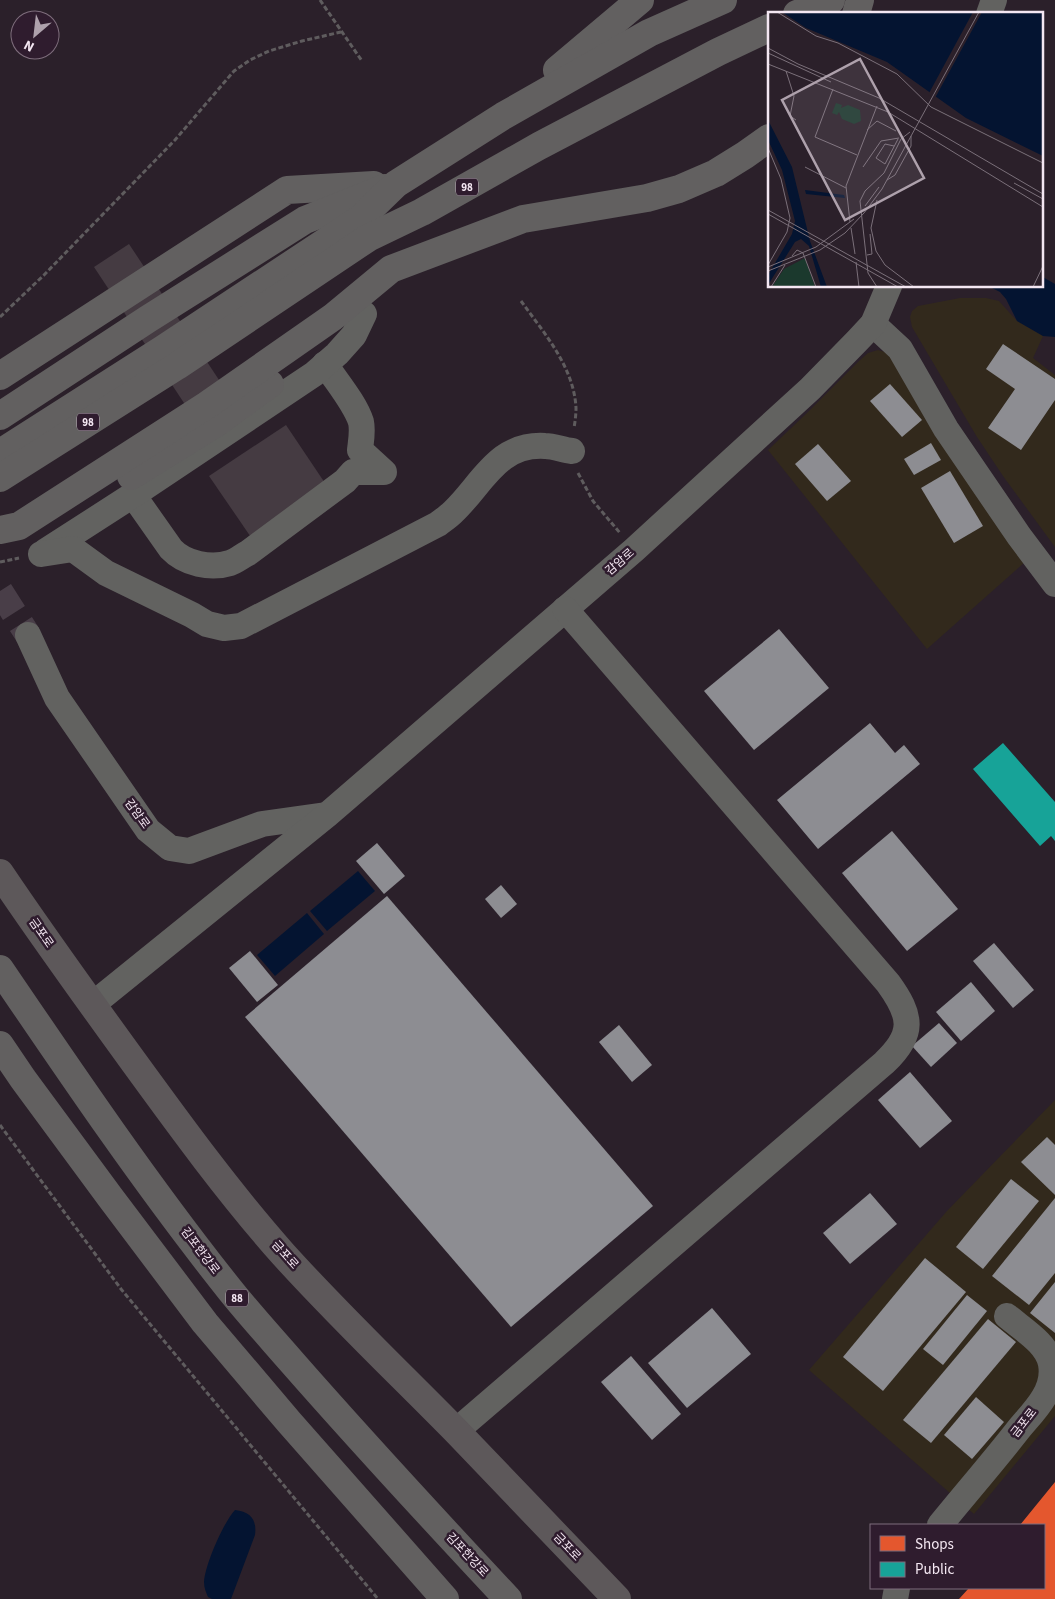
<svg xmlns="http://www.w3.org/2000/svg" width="1055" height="1599" font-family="'Source Sans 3','Noto Sans KR',sans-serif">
<rect width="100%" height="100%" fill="#2b202a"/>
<g fill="#32291c">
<path d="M960,298h26l13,3 18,20 26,15 -10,22 22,17v172l-52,-71 -26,-39 -65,-110 -2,-10 2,-6 6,-5z"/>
<path d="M878,350l10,3 137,209 -98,87 -159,-199 39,-37 52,-52 9,-8z"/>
<path d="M1055,1100v316l-81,98 -165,-144 138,-159z"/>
</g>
<g fill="#041431">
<path d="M1041,276l14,8v53l-12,-1 -26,-15 -11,-22 -6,-7 -12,-6h53z"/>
<path d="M358,871l17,20 -48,40 -17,-20z"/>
<path d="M307,913l17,21 -49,42 -18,-21z"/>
<path d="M235,1510c16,2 22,10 20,25l-24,64h-19l-4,-2c-2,-5 -4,-9 -4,-15 1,-17 19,-59 31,-72z"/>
</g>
<path fill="#e4572e" d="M1055,1482v117h-96l10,-11h75v-63h-24z"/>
<path fill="#17a398" d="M1003,743l52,59v39l-4,-5 -11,10 -67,-77z"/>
<g fill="#8d8d92">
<path d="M1003,344l52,35v21l-34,50 -33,-22 27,-39 -29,-20z"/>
<path d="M890,384l32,36 -20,17 -32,-36z"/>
<path d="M931,443l10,17 -27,15 -10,-16z"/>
<path d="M818,444l33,37 -24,20 -32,-37z"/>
<path d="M950,471l33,55 -29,17 -33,-55z"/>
<path d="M779,629l50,59 -75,62 -50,-59z"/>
<path d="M870,723l25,30 9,-8 16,19 -102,85 -41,-49z"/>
<path d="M892,831l66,78 -51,42 -65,-78z"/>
<path d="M377,843l28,33 -21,18 -28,-33z"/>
<path d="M501,885l16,19 -16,14 -16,-19z"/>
<path d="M387,896l266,310 -142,121 -266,-310z"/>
<path d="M994,943l40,47 -21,18 -40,-47z"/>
<path d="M250,951l28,34 -21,17 -28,-34z"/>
<path d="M971,982l24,29 -34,30 -25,-29z"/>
<path d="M939,1023l18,20 -26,24 -19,-21z"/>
<path d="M619,1025l33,40 -20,17 -33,-40z"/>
<path d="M910,1072l42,49 -32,27 -42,-48z"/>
<path d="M1047,1137l8,8v50l-34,-33z"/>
<path d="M1011,1179l28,22 -56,68 -27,-22z"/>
<path d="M870,1193l27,31 -47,40 -27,-31z"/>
<path d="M1055,1198v75l-26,32 -37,-29z"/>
<path d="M925,1258l41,34 -83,99 -40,-34z"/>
<path d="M1055,1282v51l-25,-20z"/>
<path d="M967,1295l20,16 -44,54 -20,-16z"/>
<path d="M712,1308l39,46 -64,54 -39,-45z"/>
<path d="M988,1319l28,23 -85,101 -28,-23z"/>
<path d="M631,1356l50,58 -29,26 -51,-58z"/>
<path d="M976,1397l28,25 -32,37 -28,-24z"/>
</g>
<g fill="#453b42">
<path d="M129,244l96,145 -35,23 -96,-145z"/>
<path d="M286,425l49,73 -76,51 -50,-73z"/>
</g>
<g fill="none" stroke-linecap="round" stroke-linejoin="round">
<path stroke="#493e48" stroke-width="26" stroke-dasharray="26 13" stroke-linecap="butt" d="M0,591l28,44"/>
<g stroke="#5f5c5e" stroke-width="3" stroke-dasharray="5 2.5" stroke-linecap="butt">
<path d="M320,0l42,61"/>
<path d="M521,301c23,32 53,66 55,107 0,7 -1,14 -2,20"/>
<path d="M0,317l44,-42 131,-135 59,-69 16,-11 19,-9 33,-10 39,-9"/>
<path d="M578,473l15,28 27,32"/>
<path d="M0,562l19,-4"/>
<path d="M0,1125l121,164 257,310"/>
</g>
<g stroke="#626260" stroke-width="26">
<path d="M989,14l5,-14"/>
<path d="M873,324l27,25 46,80 73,107 36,48"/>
<path d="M133,495l38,54c14,15 40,20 59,14 6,-2 12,-7 18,-10l97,-72 8,-9h31l-24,-22c1,-9 3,-19 1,-28 -6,-19 -25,-41 -36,-58"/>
<path d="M46,551l87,-56 181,-121 23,-20 17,-19 10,-21"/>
<path d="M41,554l32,-5 33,24 86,42 15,9 17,4 17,-2 197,-102c5,-4 10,-7 15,-12 29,-27 44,-69 92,-66 9,0 18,4 27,5"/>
<path d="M28,635l29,63 91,132 22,18 19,3 73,-27 64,-9"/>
<path d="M92,1005l235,-190 307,-265 176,-161 47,-48 16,-17 16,-38"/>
<path d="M456,1431l428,-368c31,-29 28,-47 4,-80l-323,-374"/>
<path d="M940,1525c26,-32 53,-63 78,-95 9,-11 19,-21 26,-33 6,-10 9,-22 7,-33 -4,-21 -29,-35 -44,-48"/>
<path d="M895,1599l2,-11"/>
</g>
<path stroke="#5d585a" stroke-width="28" d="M0,873c43,64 88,126 133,188 48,66 96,132 150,193 56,62 116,119 175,179 53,55 106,111 159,166"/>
<g stroke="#626060" stroke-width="28">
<path d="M797,14l34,-14"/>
<path d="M856,14l4,-14"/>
<path d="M557,70l83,-70"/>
<path d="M0,376l287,-186 87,-5"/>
<path d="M0,416l148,-97 157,-99 80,-32"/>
<path d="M0,453l163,-104 197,-130 36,-35 107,-68 146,-83 74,-33"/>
<path d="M131,476l87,-54 52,-38"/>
<path d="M0,478l177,-112 191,-128 54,-26 117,-66 179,-94 51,-24"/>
<path d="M0,530l19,-4 188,-121 126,-88 58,-48 132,-50 124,-21 32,-9 37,-16 29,-18 24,-17"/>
<path d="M0,969c74,109 148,218 230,321 20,25 41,48 61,71 71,81 144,160 217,238"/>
<path d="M0,1045l23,34 87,118 95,126 84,99 156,177"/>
</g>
</g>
<g text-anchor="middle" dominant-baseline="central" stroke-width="5" stroke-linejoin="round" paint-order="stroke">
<g fill="#2f1c2e" stroke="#b9aab7" stroke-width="1">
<rect x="456" y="178.5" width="22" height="17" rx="4"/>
<rect x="77" y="413.5" width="22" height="17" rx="4"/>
<rect x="226" y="1289.5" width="22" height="17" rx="4"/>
</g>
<g font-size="11" font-weight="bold" fill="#f4e7f2">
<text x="467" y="187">98</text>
<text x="88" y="422">98</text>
<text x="237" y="1298">88</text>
</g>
<g font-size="12" fill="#f4e7f2" stroke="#2f1c2e">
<text transform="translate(620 562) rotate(-41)">감암로</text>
<text transform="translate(137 814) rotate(54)">감암로</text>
<text transform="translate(41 933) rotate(55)">금포로</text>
<text transform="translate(200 1251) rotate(53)">김포한강로</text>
<text transform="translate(285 1255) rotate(48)">금포로</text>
<text transform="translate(1024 1423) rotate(-52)">금포로</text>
<text transform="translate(567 1547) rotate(46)">금포로</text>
<text transform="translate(467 1555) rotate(47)">김포한강로</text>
</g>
</g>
<g transform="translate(768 12)">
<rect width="275" height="275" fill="#2b202a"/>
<path d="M68,91l6,2 -1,3 7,-3 12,5 1,11 -7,3 -12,-5 -3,-7 -2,3 -5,-2zM37,246l10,29h-43l12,-18z" fill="#1b392d"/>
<path d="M14,0h261v144l-77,-38 -79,-56 -81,-34zM0,108l24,47 18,74 17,46h-6l-12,-41 -8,-7 -6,3 -27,43v-10l24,-41 3,-13 -13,-51 -14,-30zM37,178l39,5 1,3 -39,-4z" fill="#041431"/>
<path d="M205,0h9l-47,86 -7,-3z" fill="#2b202a"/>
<path fill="none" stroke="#7b707a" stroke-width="1" d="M9,0l39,24 22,7 59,31 34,33 112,56M0,36l30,16 81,34 164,96M0,41l63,29M0,52l120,48 155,95M18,59l8,25 -4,20 6,4M65,77l-18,48 42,18M99,118l10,-9 19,10M0,136l13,31 9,39 -3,14 -19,33M117,152l-9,-6 9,-14 9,2M117,152l13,-25M37,155l41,21M95,155l18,-26 18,-3M119,168l8,-5 16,-29v-10M246,171l29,16M109,188l-6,28 5,23 9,14 29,22M97,194l14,-19M0,198l138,77M0,202l130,73M82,210l-4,-36 31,-80M83,216l4,26M99,243l5,-1 -2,-20M24,244l5,-6 6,3 13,34M88,250l3,25M0,255l48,-20 38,-28M0,259l52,-21 25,-17 19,-20 18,-24 97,-177M3,275l14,-22M109,275l-9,-14 -8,-72 5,-10 19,-18 17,-34 9,-7M265,275l10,-21"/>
<path fill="#aea1ac" fill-opacity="0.15" stroke="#aea1ac" stroke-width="2.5" d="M92,47l64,119 -79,42 -63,-120z"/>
<rect width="275" height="275" fill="none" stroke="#f4e7f2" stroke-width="2.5"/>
</g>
<rect x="870" y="1524" width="175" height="65" fill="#2f1c2e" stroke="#7e6d7c"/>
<rect x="880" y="1536" width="25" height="15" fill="#e4572e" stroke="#7e6d7c"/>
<text x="915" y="1549" font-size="15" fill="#f4e7f2">Shops</text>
<rect x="880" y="1562" width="25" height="15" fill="#17a398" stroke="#7e6d7c"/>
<text x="915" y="1574" font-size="15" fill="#f4e7f2">Public</text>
<g transform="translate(35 35) rotate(208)"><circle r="24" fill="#2f1c2e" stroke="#7e6d7c"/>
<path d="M0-4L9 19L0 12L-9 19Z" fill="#aea1ac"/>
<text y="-8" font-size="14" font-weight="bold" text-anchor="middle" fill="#f4e7f2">N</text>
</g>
</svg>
